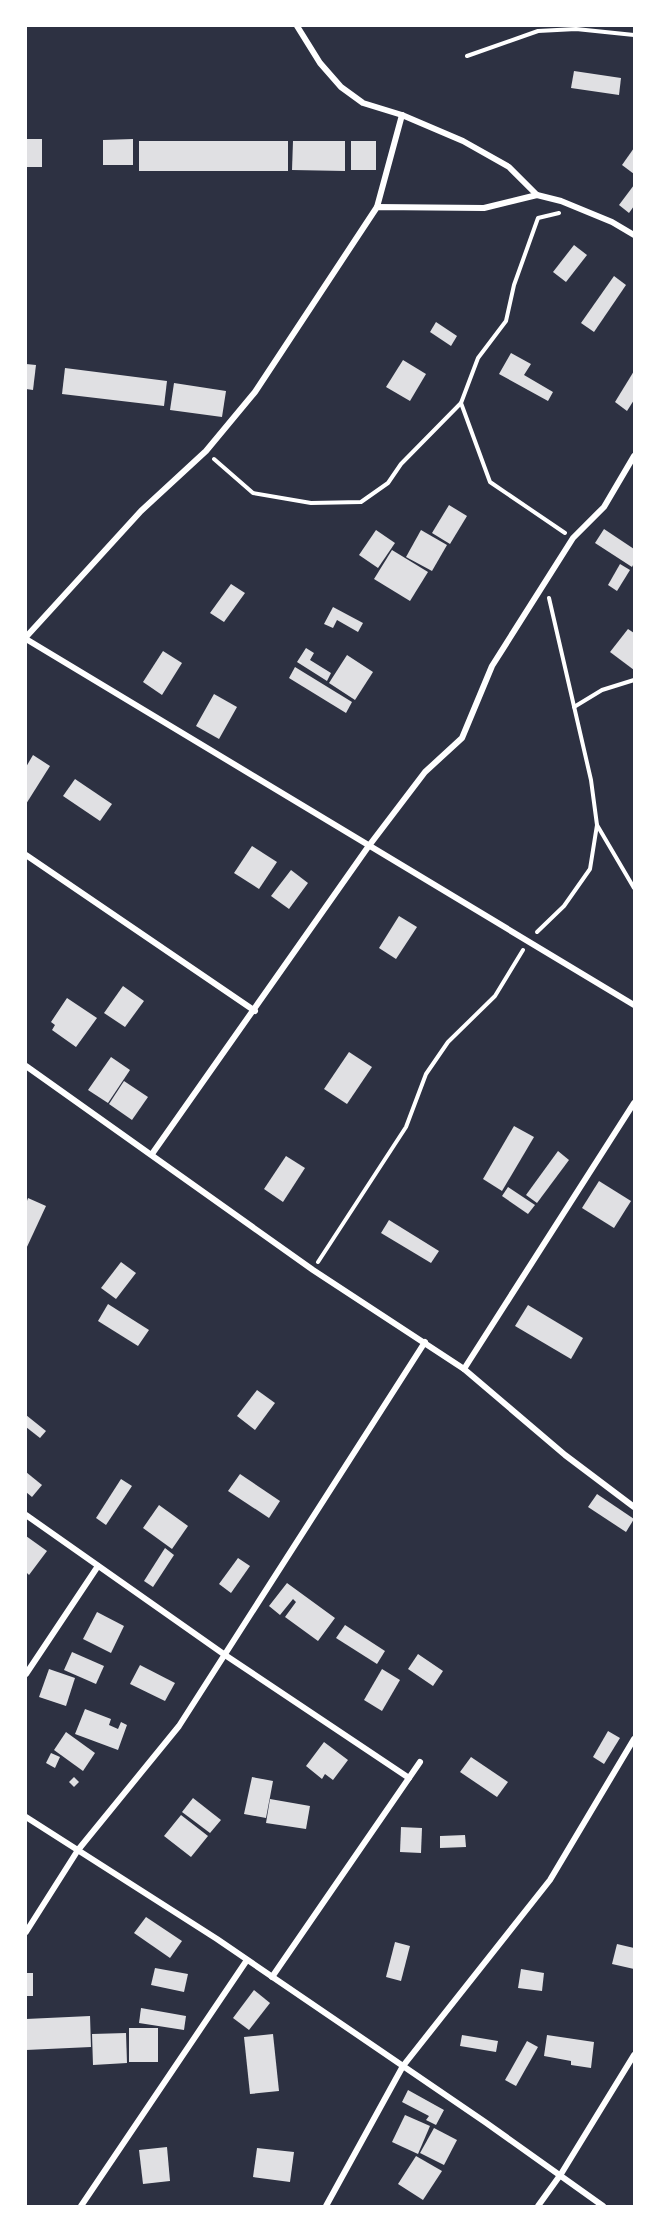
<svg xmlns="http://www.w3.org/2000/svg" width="660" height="2232" font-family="'Fira Sans Condensed',sans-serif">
<rect width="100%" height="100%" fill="#2d3142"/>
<g fill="#e0e0e3">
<path d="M574,71l47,7 -2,17 -48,-7z"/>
<rect x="26" y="139" width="16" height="28"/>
<path d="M133,139v26h-30v-25z"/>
<rect x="139" y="141" width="149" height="30"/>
<path d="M293,141h52v30l-53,-1z"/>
<rect x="351" y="141" width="25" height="29"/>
<path d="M634,148v26l-12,-9z"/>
<path d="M634,185v21l-5,7 -10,-8z"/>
<path d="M574,245l13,10 -21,27 -13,-10z"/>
<path d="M614,276l12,9 -32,47 -13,-9z"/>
<path d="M436,322l21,14 -6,10 -21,-14z"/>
<path d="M511,353l20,11 -7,11 29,17 -5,9 -49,-27z"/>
<path d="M403,360l23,14 -16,27 -24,-14z"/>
<path d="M26,364l10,1 -3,25 -7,-1z"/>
<path d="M65,368l102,13 -3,25 -102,-12z"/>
<path d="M634,371v29l-7,11 -12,-9z"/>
<path d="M174,383l52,8 -4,26 -52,-7z"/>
<path d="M449,505l18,11 -17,28 -18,-11z"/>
<path d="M604,529l30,20v14l-2,4 -37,-24z"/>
<path d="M376,530l19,13 -17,25 -19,-13z"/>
<path d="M421,530l26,15 -15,26 -26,-14z"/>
<path d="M392,550l36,22 -18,29 -36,-22z"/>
<path d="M620,564l10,6 -13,21 -9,-6z"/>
<path d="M231,584l14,9 -21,29 -14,-9z"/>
<path d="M333,607l30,16 -5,9 -21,-12 -4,8 -9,-4z"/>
<path d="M628,629l6,4v37l-24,-18z"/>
<path d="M306,648l8,5 -4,7 21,13 -4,8 -30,-19z"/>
<path d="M163,651l19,12 -20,32 -19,-13z"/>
<path d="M347,655l26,17 -18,28 -26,-17z"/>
<path d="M295,667l57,35 -6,11 -57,-35z"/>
<path d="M214,694l23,13 -18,32 -23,-13z"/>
<path d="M33,755l17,11 -24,38v-37z"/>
<path d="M75,779l37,25 -12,17 -37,-25z"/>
<path d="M252,846l25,16 -18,27 -25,-16z"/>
<path d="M291,870l17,13 -19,26 -18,-13z"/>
<path d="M399,916l18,11 -21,32 -17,-11z"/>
<path d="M123,986l21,15 -19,26 -21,-14z"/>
<path d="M67,998l30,20 -21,29 -24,-17 3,-5 -4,-3z"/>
<path d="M349,1052l23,15 -25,37 -23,-15z"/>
<path d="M111,1057l19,13 -22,33 -20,-13z"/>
<path d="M124,1081l24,16 -16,23 -23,-16z"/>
<path d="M514,1126l20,11 -32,54 -19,-12z"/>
<path d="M558,1151l11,9 -32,43 -11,-8z"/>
<path d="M286,1156l19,12 -22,34 -19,-13z"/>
<path d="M599,1181l32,20 -17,27 -32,-20z"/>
<path d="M508,1187l27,18 -7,9 -26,-18z"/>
<path d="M28,1198l18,8 -20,43v-45z"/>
<path d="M389,1220l50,31 -8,12 -50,-30z"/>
<path d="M121,1262l15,11 -20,26 -15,-11z"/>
<path d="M108,1304l41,26 -11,16 -40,-25z"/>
<path d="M528,1305l55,33 -12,21 -56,-33z"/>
<path d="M257,1390l18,13 -20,27 -18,-14z"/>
<path d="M26,1415l20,16 -6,7 -14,-11z"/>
<path d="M26,1472l16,13 -10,12 -6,-5z"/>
<path d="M240,1474l40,27 -11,17 -41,-27z"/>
<path d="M121,1479l11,7 -26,39 -10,-7z"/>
<path d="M597,1494l37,25 -8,13 -38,-25z"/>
<path d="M159,1505l29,21 -16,23 -29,-21z"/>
<path d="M26,1536l21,15 -18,24 -3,-3z"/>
<path d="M165,1548l9,7 -21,32 -9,-6z"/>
<path d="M238,1558l12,8 -19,27 -12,-9z"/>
<path d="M287,1583l48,35 -17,23 -33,-24 11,-15 -3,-3 -13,16 -11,-9z"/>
<path d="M97,1612l27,14 -13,27 -28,-14z"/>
<path d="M345,1625l40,26 -8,13 -41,-26z"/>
<path d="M72,1652l32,14 -8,18 -32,-14z"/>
<path d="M418,1654l25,17 -10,15 -25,-17z"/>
<path d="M140,1665l35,18 -10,18 -35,-17z"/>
<path d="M49,1669l26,9 -9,28 -27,-9z"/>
<path d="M382,1669l18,11 -18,31 -18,-11z"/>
<path d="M85,1709l26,10 -2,6 9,4 3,-7 6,3 -9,25 -43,-16z"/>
<path d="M608,1731l12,7 -16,26 -11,-7z"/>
<path d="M66,1732l29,21 -12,18 -29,-21z"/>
<path d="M324,1742l24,18 -15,20 -8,-6 -3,5 -16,-13z"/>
<path d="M51,1753l9,4 -5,11 -9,-5z"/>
<path d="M471,1757l37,25 -11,15 -37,-25z"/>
<path d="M74,1777l5,5 -5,5 -5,-5z"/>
<path d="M252,1777l21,4 -7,37 -22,-4z"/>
<path d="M193,1798l28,22 -11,13 -28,-21z"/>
<path d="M270,1799l40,7 -4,23 -40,-6z"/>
<path d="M181,1815l27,21 -17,21 -27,-21z"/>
<path d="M401,1827l21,1 -1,25 -21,-1z"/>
<path d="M465,1835l1,12 -26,1v-12z"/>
<path d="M146,1917l36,24 -12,17 -36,-25z"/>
<path d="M395,1942l15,4 -9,35 -15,-4z"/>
<path d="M617,1944l17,4v21l-22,-5z"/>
<path d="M155,1968l33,6 -4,18 -33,-7z"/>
<path d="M521,1969l23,4 -2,18 -24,-3z"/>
<rect x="26" y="1973" width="7" height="23"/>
<path d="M254,1990l16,13 -21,27 -16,-12z"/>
<path d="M141,2008l45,8 -2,14 -45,-7z"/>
<path d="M90,2016l1,31 -65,3v-31z"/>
<rect x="129" y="2028" width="29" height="34"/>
<path d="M126,2033l1,30 -34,2 -1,-31z"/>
<path d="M273,2034l6,57 -29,3 -6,-57z"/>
<path d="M462,2035l36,6 -2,11 -36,-6z"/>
<path d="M547,2035l47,7 -3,26 -20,-3v-4l-27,-5z"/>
<path d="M527,2041l11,6 -22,39 -11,-6z"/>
<path d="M408,2090l36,20 -8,15 -10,-5 3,-4 -27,-14z"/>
<path d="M405,2115l25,11 -12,28 -26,-12z"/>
<path d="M434,2128l23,12 -13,25 -24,-12z"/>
<path d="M167,2147l3,34 -27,3 -4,-34z"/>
<path d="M257,2148l37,4 -4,30 -37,-5z"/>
<path d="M416,2156l26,15 -19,29 -25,-16z"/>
</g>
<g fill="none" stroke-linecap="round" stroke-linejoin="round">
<g stroke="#fff" stroke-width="4">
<path d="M467,56l71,-25 38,-2 58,6"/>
<path d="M559,213l-21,5 -24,67 -8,36 -28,37 -17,45 29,79 75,51"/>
<path d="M214,459l39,34 58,10 50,-1 27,-19 13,-19 60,-61"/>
<path d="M549,598l42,182 6,45 37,63"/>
<path d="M574,707l28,-17 32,-10"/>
<path d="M537,932l27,-26 26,-37 7,-44"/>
<path d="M318,1262l88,-135 20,-53 22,-32 47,-46 28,-46"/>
</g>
<g stroke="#fff" stroke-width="6">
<path d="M297,26l23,37 21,24 22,16 39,12 61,26 46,26 28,28"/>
<path d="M377,207l25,-92"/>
<path d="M26,637l115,-126 65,-60 49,-59 122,-185 107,1 53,-13 24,6 51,21 22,13"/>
<path d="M26,639l608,366"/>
<path d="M26,855l229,156"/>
<path d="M26,1066l287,204 151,99 101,86 69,52"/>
<path d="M152,1154l216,-307 57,-75 37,-34 30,-72 81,-128 31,-31 30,-51"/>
<path d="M464,1369l170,-266"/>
<path d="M26,1515l199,140 184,123"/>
<path d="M26,1674l72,-108"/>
<path d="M26,1817l191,122 268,183 118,84"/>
<path d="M26,1932l52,-82 101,-124 246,-384"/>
<path d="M272,1977l148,-215"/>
<path d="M81,2206l166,-246"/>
<path d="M326,2206l77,-140 147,-186 84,-141"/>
<path d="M538,2206l23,-32 73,-119"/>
</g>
</g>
<rect width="660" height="2232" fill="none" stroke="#ffffff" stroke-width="54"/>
</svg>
